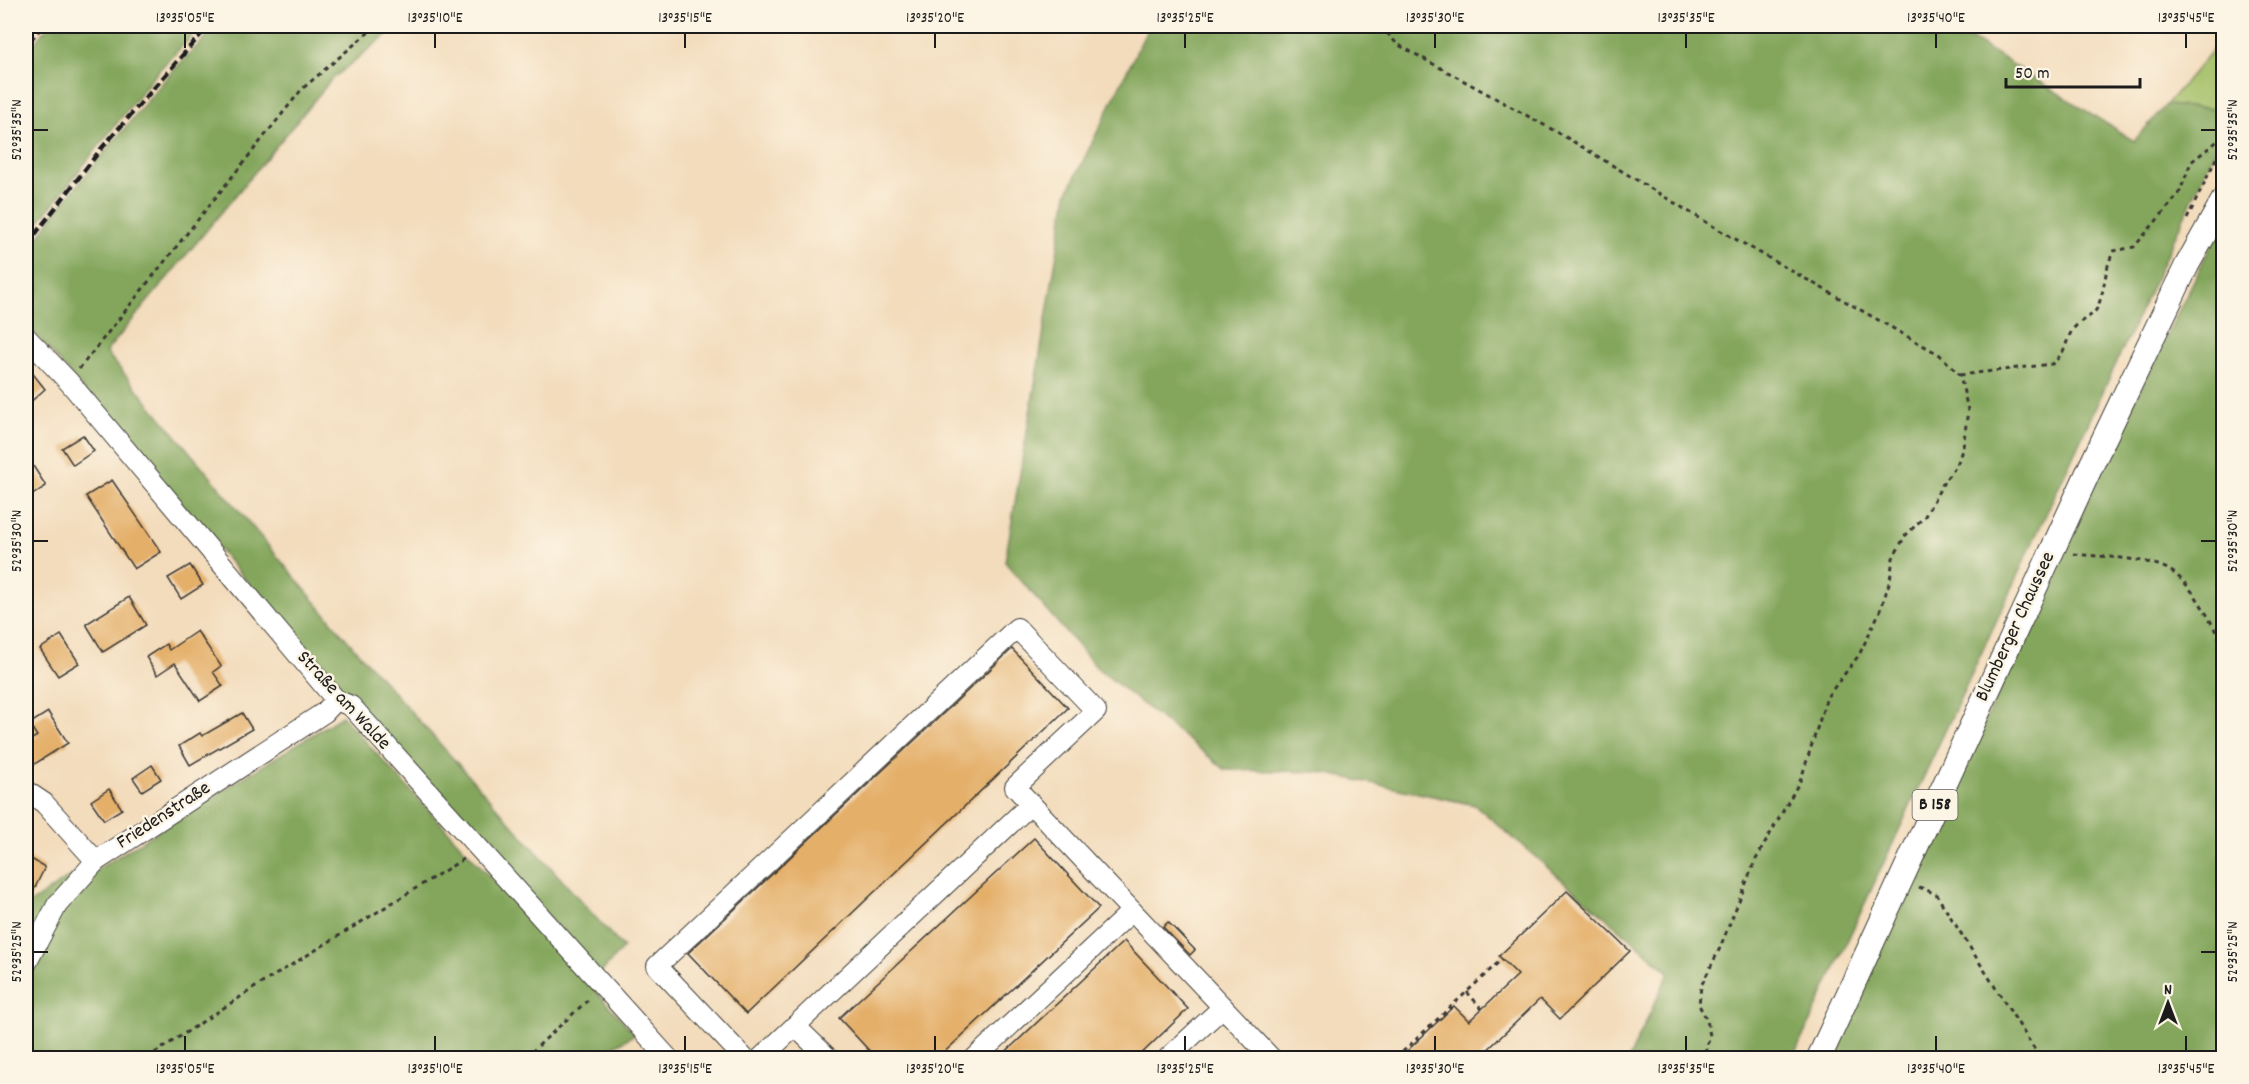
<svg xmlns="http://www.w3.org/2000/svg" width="2249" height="1084" font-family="Dekko,sans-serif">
<rect width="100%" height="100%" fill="#fcf5e5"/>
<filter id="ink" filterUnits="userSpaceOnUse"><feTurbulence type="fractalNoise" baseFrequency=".0167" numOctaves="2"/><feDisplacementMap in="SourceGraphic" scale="12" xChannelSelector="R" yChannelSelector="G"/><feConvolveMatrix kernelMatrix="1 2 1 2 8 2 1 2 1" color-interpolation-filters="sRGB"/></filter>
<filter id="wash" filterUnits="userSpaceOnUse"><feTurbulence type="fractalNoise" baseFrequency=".008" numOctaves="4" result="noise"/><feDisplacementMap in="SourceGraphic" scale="24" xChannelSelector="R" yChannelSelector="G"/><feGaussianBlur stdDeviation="1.35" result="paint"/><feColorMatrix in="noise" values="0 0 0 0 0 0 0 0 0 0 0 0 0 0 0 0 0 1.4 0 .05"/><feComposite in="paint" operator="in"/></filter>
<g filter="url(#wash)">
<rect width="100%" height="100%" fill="#f3dcbc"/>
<path fill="#a4c067" stroke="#606e42" stroke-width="1.5" d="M2223,38v72l-57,-5z"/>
<g fill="#83a65c" stroke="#50613c" stroke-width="1.5">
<path d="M48,26h154l-43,44 -133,168v-185z"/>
<path d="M217,26h180l-66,54 -225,272 248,296 269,300 -24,27 -248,-271 -318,-373 -7,-4v-72l31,-45 110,-133z"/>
<path d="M1149,26h803l182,115 32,-36 57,5v20l-10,25 -420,903h-164l40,-86 -194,-167 -156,-33 -93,-2 -129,-102 -92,-106 62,-368z"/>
<path d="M2223,221v837h-395l290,-624z"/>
<path d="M342,716l293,318 -40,24h-569v-81l34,-69 36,-38z"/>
<path d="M78,871l-52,76v-41z"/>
</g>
<g id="blocks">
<g fill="#e4af69">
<path d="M26,365l19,24 -19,17z"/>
<path d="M83,435l11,16 -21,14 -11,-17z"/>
<path d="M26,455l20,31 -20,13z"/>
<path d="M112,480l49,72 -27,17 -48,-73z"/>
<path d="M190,565l13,20 -22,14 -13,-21z"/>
<path d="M129,597l17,28 -43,27 -17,-28z"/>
<path d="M197,631l24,35 -8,6 10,14 -23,15 -25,-38 -18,12 -11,-18 20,-13 3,6z"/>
<path d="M61,635l18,28 -21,13 -18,-27z"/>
<path d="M1012,649l56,59 -322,306 -58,-61z"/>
<path d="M48,712l20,31 -35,22 -7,-11v-11l11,-7 -8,-12z"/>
<path d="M242,713l10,16 -62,36 -11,-19 21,-13 2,3z"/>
<path d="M152,765l9,14 -19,12 -9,-13z"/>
<path d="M109,789l13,20 -18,11 -13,-19z"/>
<path d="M1034,838l65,70 -162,151h-60l-38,-41z"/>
<path d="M26,856l19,11 -19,39z"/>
<path d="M1567,891l63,60 -70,68 -20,-20 -62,60h-63l-8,-8 47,-45 15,15 49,-46 -19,-19z"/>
<path d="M1168,922l27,28 -5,5 -27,-28z"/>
<path d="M1124,941l64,68 -52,50h-138z"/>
</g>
</g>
</g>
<g filter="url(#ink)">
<use href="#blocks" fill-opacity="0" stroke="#3c3934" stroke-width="1.5"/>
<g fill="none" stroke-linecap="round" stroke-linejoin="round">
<g stroke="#3c3934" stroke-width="22">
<g id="minor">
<path d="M26,337l43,45 267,318 15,6 317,352"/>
<path d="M26,791l18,12 52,58"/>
<path d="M26,964l31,-59 39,-44 229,-149 11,-12"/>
<path d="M795,1026l33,32"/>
<path d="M744,1058l-87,-92 360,-338 79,83 -81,76 16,17"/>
<path d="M761,1058l270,-254 240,254"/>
<path d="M975,1058l157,-147"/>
<path d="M1168,1058l55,-51"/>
</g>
</g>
<g stroke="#3c3934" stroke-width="26">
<path id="major" d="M1819,1058l272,-592 96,-201 37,-66"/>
</g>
<g stroke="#3c3934" stroke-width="3" stroke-dasharray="4.5 4.5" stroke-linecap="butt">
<path d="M1381,26l16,18 167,92 152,92 224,127 20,20 8,35 -5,37 -6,18 -12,15 -20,36 -20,20 -12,22 -3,22 -9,29 -22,46 -32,42 -26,82 -46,82 -36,89 -18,36 -2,19 8,15 3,16 -7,22"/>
<path d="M26,46l17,-20"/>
<path d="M2187,219l37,-77"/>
<path d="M79,369l223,-280 74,-63"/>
<path d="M1960,375l92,-11c16,-13 13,-25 22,-36 8,-10 20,-11 24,-22 8,-19 6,-38 16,-55l20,-4 45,-53 12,-32 33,-26"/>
<path d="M2074,554c25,3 76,3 97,17 24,16 40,51 53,77"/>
<path d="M1919,887l17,7 104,164"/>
<path d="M1467,992l15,17"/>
<path d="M147,1058l107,-70 211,-130"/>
<path d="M525,1058l64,-59"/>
<path d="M1396,1058l106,-99"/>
</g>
<use href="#minor" stroke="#fff" stroke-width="20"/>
<use href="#major" stroke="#fff" stroke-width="24"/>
<path stroke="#1c1c1c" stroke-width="4.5" stroke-dasharray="9 4.5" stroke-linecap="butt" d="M26,246l75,-97 107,-123"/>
</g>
</g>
<path fill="none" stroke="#1c1c1c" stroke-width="2" d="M185,33v15M435,33v15M685,33v15M935,33v15M1185,33v15M1435,33v15M1686,33v15M1936,33v15M2186,33v15M33,130h15M2201,130h15M33,541h15M2201,541h15M33,952h15M2201,952h15M185,1036v15M435,1036v15M685,1036v15M935,1036v15M1185,1036v15M1435,1036v15M1686,1036v15M1936,1036v15M2186,1036v15"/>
<g text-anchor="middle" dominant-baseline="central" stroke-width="5" stroke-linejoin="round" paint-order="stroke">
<rect fill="#fcf5e5" stroke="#5f5d58" stroke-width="1.5" x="1912.5" y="790" width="45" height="30" rx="4.5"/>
<g font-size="18" font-weight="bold" fill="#1c1c1c">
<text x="1935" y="805">B 158</text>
</g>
<g font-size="20" fill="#1c1c1c" stroke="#fcf5e5">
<text transform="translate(2016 627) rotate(-65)">Blumberger Chaussee</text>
<text transform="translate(343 701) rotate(47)">Straße am Walde</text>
<text transform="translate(164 816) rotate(-33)">Friedenstraße</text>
</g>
</g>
<rect width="2249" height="1084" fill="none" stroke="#fcf5e5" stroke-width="66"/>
<g transform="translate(2168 1003)" stroke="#fcf5e5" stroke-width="4.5" paint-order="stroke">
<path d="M0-4.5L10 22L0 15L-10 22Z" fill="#1c1c1c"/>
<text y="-9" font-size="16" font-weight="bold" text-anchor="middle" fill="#1c1c1c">N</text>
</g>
<path d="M2006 78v9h134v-9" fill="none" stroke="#1c1c1c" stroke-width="3"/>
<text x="2015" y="78" font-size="18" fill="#1c1c1c" stroke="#fcf5e5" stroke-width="4.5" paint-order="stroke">50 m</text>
<rect x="33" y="33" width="2183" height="1018" fill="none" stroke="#1c1c1c" stroke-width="2"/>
<g font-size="15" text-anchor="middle" fill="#1c1c1c">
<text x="185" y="22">13°35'05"E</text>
<text x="435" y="22">13°35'10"E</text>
<text x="685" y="22">13°35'15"E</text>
<text x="935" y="22">13°35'20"E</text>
<text x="1185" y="22">13°35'25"E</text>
<text x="1435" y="22">13°35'30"E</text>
<text x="1686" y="22">13°35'35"E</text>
<text x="1936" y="22">13°35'40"E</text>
<text x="2186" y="22">13°35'45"E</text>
<text transform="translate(16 130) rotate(-90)" y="5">52°35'35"N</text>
<text transform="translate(2232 130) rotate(-90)" y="5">52°35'35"N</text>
<text transform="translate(16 541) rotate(-90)" y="5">52°35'30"N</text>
<text transform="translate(2232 541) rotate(-90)" y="5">52°35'30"N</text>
<text transform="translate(16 952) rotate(-90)" y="5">52°35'25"N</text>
<text transform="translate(2232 952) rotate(-90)" y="5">52°35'25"N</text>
<text x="185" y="1073">13°35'05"E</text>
<text x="435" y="1073">13°35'10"E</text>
<text x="685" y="1073">13°35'15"E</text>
<text x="935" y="1073">13°35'20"E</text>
<text x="1185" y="1073">13°35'25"E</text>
<text x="1435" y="1073">13°35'30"E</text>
<text x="1686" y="1073">13°35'35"E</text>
<text x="1936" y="1073">13°35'40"E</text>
<text x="2186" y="1073">13°35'45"E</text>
</g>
</svg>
